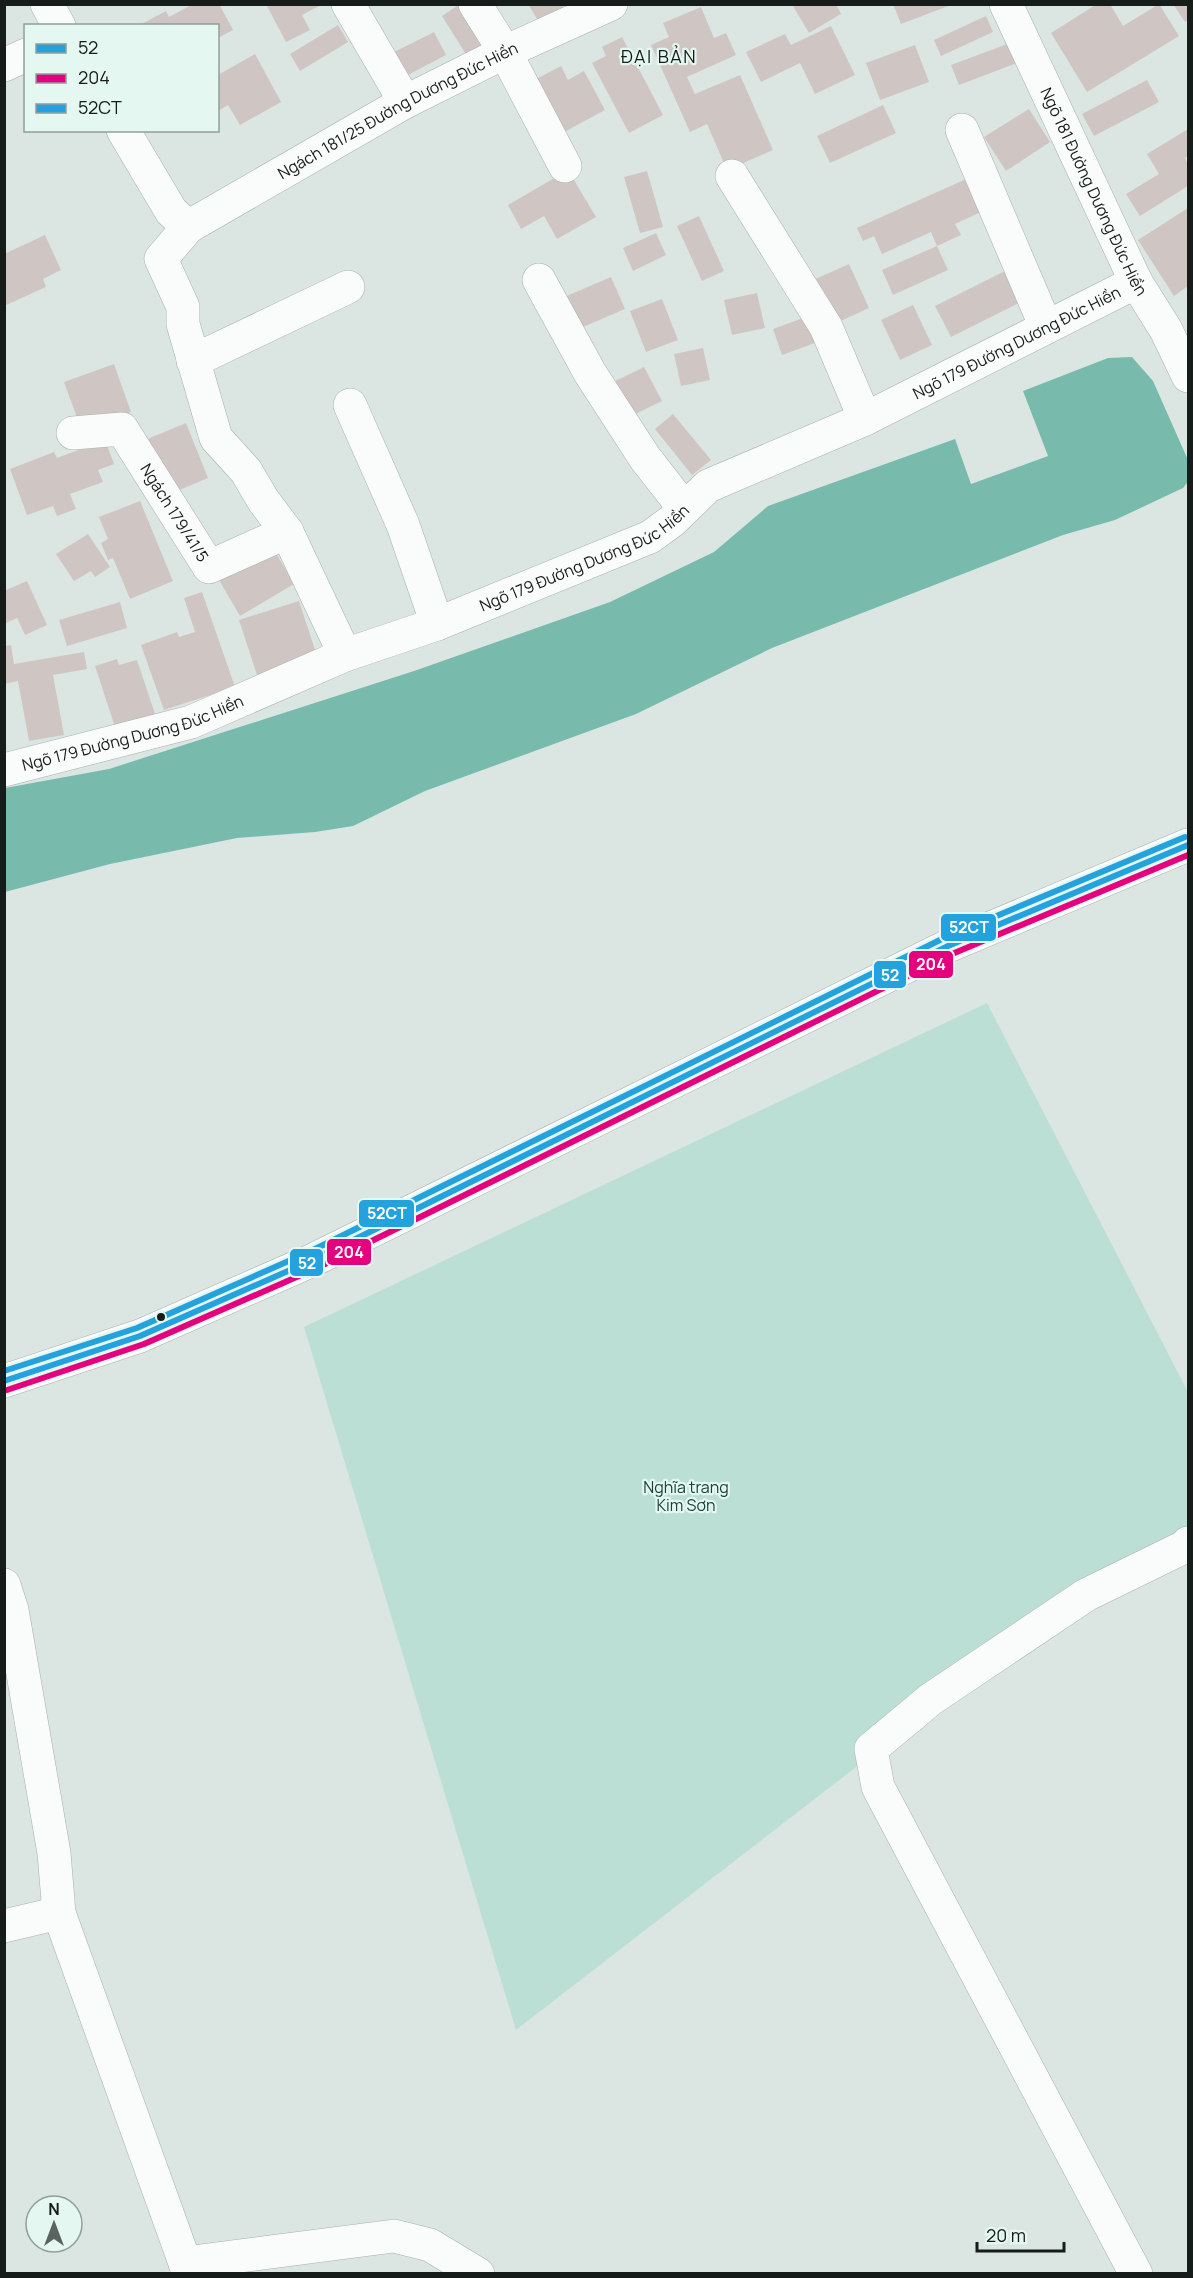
<svg xmlns="http://www.w3.org/2000/svg" width="1193" height="2278" font-family="Manrope,sans-serif">
<rect width="100%" height="100%" fill="#dbe6e3"/>
<path fill="#bcdfd5" d="M987,1003l201,389v151l-112,54 -560,433 -212,-703z"/>
<path fill="#78bbac" d="M1132,357l21,24 35,79v22l-5,6 -68,32 -52,15 -291,113 -136,66 -211,77 -72,35 -38,6 -78,6 -127,26 -105,28v-104l104,-19 305,-98 196,-69 104,-50 54,-46 187,-67 16,45 77,-28 -25,-65 85,-33z"/>
<g fill="#cfc6c4">
<path d="M193,4h26l14,26 -15,8v-12h-80l28,-15 3,6z"/>
<path d="M271,4h47l1,2 -17,9 8,15 -24,12 -19,-36z"/>
<path d="M460,4l28,39 -21,13 -25,-40z"/>
<path d="M528,4h33l9,14 -24,16z"/>
<path d="M796,4h40l5,10 -32,19 -16,-27z"/>
<path d="M893,4h58v1l-50,19z"/>
<path d="M1097,4h13l13,22 36,-22 20,32 -92,56 -36,-59z"/>
<path d="M1173,4h15v16l-3,2z"/>
<path d="M701,7l13,31 12,-5 10,22 -49,22 8,17 45,-19 33,75 -46,20 -20,-46 -17,8 -39,-87 18,-8 -6,-14z"/>
<path d="M986,16l7,16 -52,24 -7,-16z"/>
<path d="M338,25l10,17 -48,29 -10,-17z"/>
<path d="M831,26l24,49 -40,19 -15,-31 -39,19 -15,-30 39,-18 6,11z"/>
<path d="M434,32l12,23 -40,21 -12,-24z"/>
<path d="M622,37l41,78 -34,18 -37,-70 14,-7 -4,-9z"/>
<path d="M1010,43l7,20 -58,22 -8,-20z"/>
<path d="M915,45l14,37 -49,18 -14,-37z"/>
<path d="M255,54l26,48 -41,23 -12,-20 -10,6v-36z"/>
<path d="M561,66l7,14 16,-9 21,39 -50,27 -28,-53z"/>
<path d="M1147,80l12,22 -65,34 -12,-22z"/>
<path d="M883,105l13,28 -66,30 -13,-27z"/>
<path d="M1029,109l21,33 -44,29 -22,-34z"/>
<path d="M1188,129v27l-3,2 3,6v22l-48,30 -14,-22 33,-20 -12,-20z"/>
<path d="M568,170l28,47 -39,22 -13,-23 -23,13 -13,-24z"/>
<path d="M647,171l16,56 -23,6 -16,-56z"/>
<path d="M966,179l15,33 -26,12 6,11 -24,11 -6,-14 -49,22 -8,-18 -11,5 -6,-13z"/>
<path d="M1188,208v78l-14,10 -36,-56z"/>
<path d="M699,216l25,55 -22,10 -25,-55z"/>
<path d="M656,233l10,22 -33,16 -10,-23z"/>
<path d="M45,235l16,35 -18,9 3,8 -42,19v-52z"/>
<path d="M937,246l11,24 -55,25 -11,-25z"/>
<path d="M849,264l20,44 -37,17 -21,-44z"/>
<path d="M1013,267l16,31 -78,39 -16,-31z"/>
<path d="M611,277l14,32 -49,21 -14,-32z"/>
<path d="M757,293l8,35 -33,7 -8,-35z"/>
<path d="M662,299l16,41 -32,12 -16,-41z"/>
<path d="M913,305l19,40 -32,15 -19,-40z"/>
<path d="M814,314l9,26 -41,15 -9,-26z"/>
<path d="M703,348l7,32 -29,6 -7,-32z"/>
<path d="M114,364l17,48 -49,19 -18,-49z"/>
<path d="M644,367l18,34 -37,18 -18,-34z"/>
<path d="M673,414l38,46 -19,15 -37,-46z"/>
<path d="M186,423l22,55 -43,18 -32,-51z"/>
<path d="M105,440l9,24 -16,6 5,12 -33,12 6,15 -19,7 -4,-10 -26,9 -17,-46 44,-17 3,6z"/>
<path d="M140,501l33,80 -43,18 -17,-41 -5,2 -7,-17 7,-4 -9,-22z"/>
<path d="M88,534l22,33 -15,10 -4,-6 -17,10 -18,-27z"/>
<path d="M273,548l21,36 -54,32 -21,-36z"/>
<path d="M27,581l20,44 -22,10 -8,-17 -13,6v-33z"/>
<path d="M202,592l33,95 -71,23 -23,-65 36,-13 2,5 16,-5 -11,-34z"/>
<path d="M299,601l19,58 -60,19 -19,-58z"/>
<path d="M120,602l7,26 -60,18 -8,-26z"/>
<path d="M11,645l3,19 70,-12 3,17 -34,6 11,60 -35,6 -11,-60 -14,3v-38z"/>
<path d="M117,659l2,6 18,-5 18,54 -40,13 -20,-61z"/>
</g>
<g fill="none" stroke-linecap="round" stroke-linejoin="round">
<g stroke="#a8b0ae" stroke-width="34">
<g id="minor">
<path d="M47,4l12,22"/>
<path d="M348,4l57,98"/>
<path d="M475,4l30,48 60,114"/>
<path id="s1" d="M1006,4l130,278 30,48 22,46"/>
<path d="M4,65l22,-10"/>
<path d="M123,130l48,81 17,16 -27,32 22,48v17l33,114 30,33 17,29 24,32 58,123"/>
<path d="M962,130l84,197"/>
<path d="M732,176l94,151 39,92"/>
<path id="s2" d="M188,227l217,-125 100,-50 106,-48"/>
<path d="M539,280l51,93 55,85 39,50"/>
<path d="M193,361l155,-74"/>
<path d="M350,405l53,120 34,99"/>
<path id="s3" d="M73,433l49,-4 87,138 78,-35"/>
<path id="s4" d="M4,770l187,-48 154,-67 92,-31 213,-87 22,-16 36,-35 157,-67 271,-137"/>
<path d="M4,1585l8,25 42,243 5,60 130,361"/>
<path d="M4,1926l55,-13"/>
<path d="M185,2263l209,-27 36,9 48,29"/>
<path d="M1136,2274l-258,-487 -7,-38 60,-50 155,-104 100,-49 2,-3"/>
</g>
</g>
<g stroke="#a8b0ae" stroke-width="34">
<path id="highway" d="M4,1381l136,-45 173,-76 635,-314 240,-101"/>
</g>
<use href="#minor" stroke="#fafbfb" stroke-width="33"/>
<use href="#highway" stroke="#fafbfb" stroke-width="33"/>
<g stroke="#e4f7f1" stroke-width="10">
<path id="bus-1" d="M4,1381l136,-45 173,-76 635,-314 240,-101"/>
</g>
<g stroke="#e4f7f1" stroke-width="10">
<path id="bus-2" d="M7,1390l137,-46 173,-76 635,-314 236,-99"/>
</g>
<g stroke="#e4f7f1" stroke-width="10">
<path id="bus-3" d="M4,1371l133,-43 172,-76 635,-314 241,-101"/>
</g>
<use href="#bus-1" stroke="#24a2dd" stroke-width="6"/>
<use href="#bus-2" stroke="#e5007d" stroke-width="6"/>
<use href="#bus-3" stroke="#24a2dd" stroke-width="6"/>
</g>
<circle fill="#151c1a" stroke="#e4f7f1" stroke-width="2" cx="161" cy="1317" r="5"/>
<g text-anchor="middle" dominant-baseline="central" stroke-width="4.5" stroke-linejoin="round" paint-order="stroke">
<g font-size="16" fill="#151c1a" stroke="#e4f7f1">
<text stroke="none"><textPath href="#s2" startOffset="240">Ngách 181/25 Đường Dương Đức Hiền</textPath></text>
<text stroke="none"><textPath href="#s1" startOffset="207">Ngõ 181 Đường Dương Đức Hiền</textPath></text>
<text stroke="none"><textPath href="#s4" startOffset="1106">Ngõ 179 Đường Dương Đức Hiền</textPath></text>
<text stroke="none"><textPath href="#s3" startOffset="148">Ngách 179/41/5</textPath></text>
<text stroke="none"><textPath href="#s4" startOffset="620">Ngõ 179 Đường Dương Đức Hiền</textPath></text>
<text stroke="none"><textPath href="#s4" startOffset="134">Ngõ 179 Đường Dương Đức Hiền</textPath></text>
</g>
<g font-size="16" fill="#184238" stroke="#e4f7f1">
<text x="686" y="1487">Nghĩa trang<tspan x="686" dy="18">Kim Sơn</tspan></text>
</g>
<g font-size="18" letter-spacing="1.5" fill="#151c1a" stroke="#e4f7f1">
<text x="659" y="56">ĐẠI BẢN</text>
</g>
</g>
<g stroke="#e4f7f1" stroke-width="2">
<rect x="940" y="913" width="57" height="29" rx="6" fill="#24a2dd"/>
<rect x="908" y="950" width="46" height="29" rx="6" fill="#e5007d"/>
<rect x="873" y="960" width="34" height="29" rx="6" fill="#24a2dd"/>
<rect x="358" y="1199" width="57" height="29" rx="6" fill="#24a2dd"/>
<rect x="326" y="1238" width="46" height="28" rx="6" fill="#e5007d"/>
<rect x="289" y="1248" width="35" height="29" rx="6" fill="#24a2dd"/>
</g>
<g font-size="16" text-anchor="middle" font-weight="bold" fill="#fff">
<text x="969" y="933">52CT</text>
<text x="931" y="970">204</text>
<text x="890" y="981">52</text>
<text x="387" y="1219">52CT</text>
<text x="349" y="1258">204</text>
<text x="307" y="1269">52</text>
</g>
<rect width="1193" height="2278" fill="none" stroke="#151c1a" stroke-width="12"/>
<rect x="24" y="24" width="195" height="108" fill="#e4f7f1" stroke="#919f9b" stroke-width="1.5"/>
<rect x="36" y="44" width="30" height="9" fill="#24a2dd" stroke="#919f9b" stroke-width="1.5"/>
<text x="78" y="54" font-size="18" fill="#151c1a">52</text>
<rect x="36" y="74" width="30" height="9" fill="#e5007d" stroke="#919f9b" stroke-width="1.5"/>
<text x="78" y="84" font-size="18" fill="#151c1a">204</text>
<rect x="36" y="104" width="30" height="9" fill="#24a2dd" stroke="#919f9b" stroke-width="1.5"/>
<text x="78" y="114" font-size="18" fill="#151c1a">52CT</text>
<g transform="translate(54 2224)"><circle r="28" fill="#e4f7f1" stroke="#919f9b" stroke-width="1.5"/>
<path d="M0-4.5L10 22L0 15L-10 22Z" fill="#5a6360"/>
<text y="-9" font-size="16" font-weight="bold" text-anchor="middle" fill="#151c1a">N</text>
</g>
<path d="M977 2242v9h87v-9" fill="none" stroke="#151c1a" stroke-width="3"/>
<text x="986" y="2242" font-size="18" fill="#151c1a" stroke="#e4f7f1" stroke-width="4.5" paint-order="stroke">20 m</text>
</svg>
